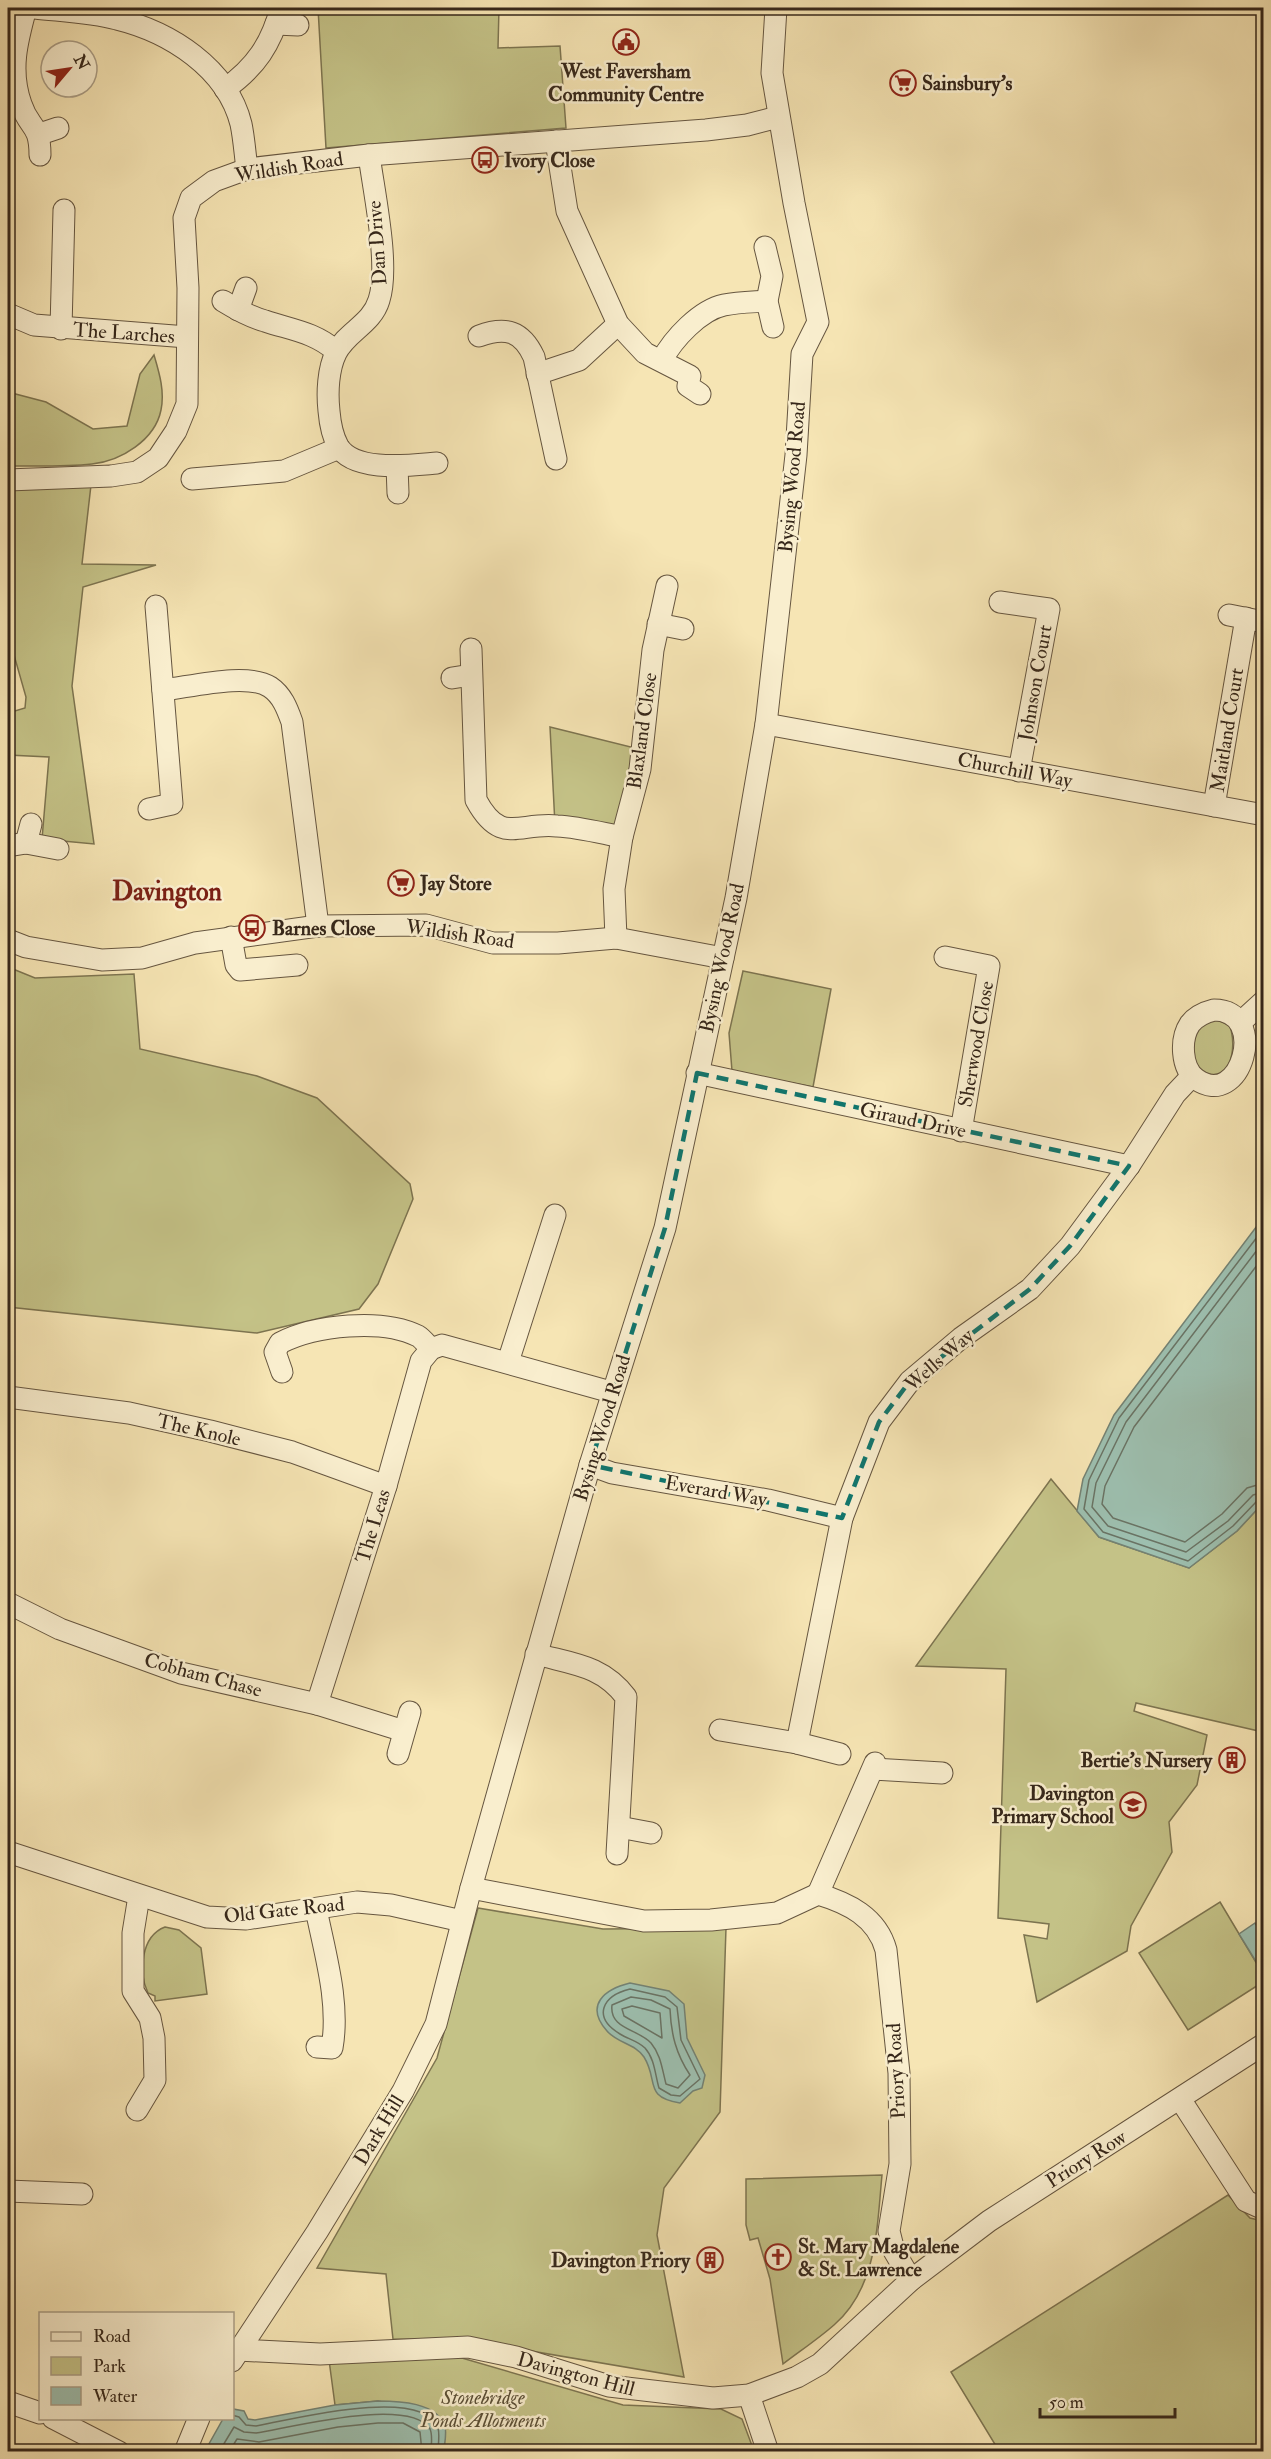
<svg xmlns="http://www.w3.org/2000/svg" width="1271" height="2459" font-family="'IM FELL Double Pica',serif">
<rect width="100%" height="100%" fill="#f6e5b4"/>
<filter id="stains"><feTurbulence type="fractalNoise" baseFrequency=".00333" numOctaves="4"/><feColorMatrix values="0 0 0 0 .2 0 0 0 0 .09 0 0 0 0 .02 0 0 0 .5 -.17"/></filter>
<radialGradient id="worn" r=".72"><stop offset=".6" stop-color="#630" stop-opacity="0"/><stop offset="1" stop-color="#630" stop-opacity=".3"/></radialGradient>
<g fill="#c4c287" stroke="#7d7450" stroke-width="1.5">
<path d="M318,8h181l-1,40 62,-2 6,82 -240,20z"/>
<path d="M154,355c5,17 11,36 7,55 -6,30 -40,51 -69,54 -28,3 -57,2 -84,2v-74l38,10 47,27 34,-3 13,-52z"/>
<path d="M91,485l-9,79 74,1 -73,22 -11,99 22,158 -52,-5 7,-82 -41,-2v-42l17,-5 1,-11 -18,-63v-145z"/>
<path d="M550,727l93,23 -21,87 -67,-12z"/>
<path d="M8,967l27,11 99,-4 6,75 117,27 60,22 93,86 3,15 -35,85 -19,25 -102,24 -249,-26z"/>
<path d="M743,971l88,18 -18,98 -81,-16 -3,-38z"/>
<path d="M1216,1019l14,7c10,32 -8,70 -39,34l3,-25 3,-8z"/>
<path d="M1051,1479l48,58 90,31 48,-37 26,-28v229l-127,-29 -2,8 73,24 -10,50 -28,37 3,30 -41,74 -4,25 -90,51 -13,-67 23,4 2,-15 -51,-6 8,-249 -90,-3z"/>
<path d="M1220,1902l43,72v8l-75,48 -49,-77z"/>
<path d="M478,1908l125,21 123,-1 -6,184 -56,76 -7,47 27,142 -218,-37 -73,-1 -7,-65 -69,-6 120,-210z"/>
<path d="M165,1927l14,3 22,18 6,46 -52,7v-5l-7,-3c-10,-21 -7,-57 17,-66z"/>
<path d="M882,2175c-5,52 -5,113 -48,150 -16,14 -34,26 -51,39l-13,-85 -12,-41 -8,2 -4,-15v-46z"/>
<path d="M1228,2195l22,23 13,3v230h-264l-48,-79z"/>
<path d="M455,2356l168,49 98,4 21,10 12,32h-310l1,-24 -11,-14 -56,-12 -43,4 -6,-45z"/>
</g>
<g fill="#9dbfaf" stroke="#748273" stroke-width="1.5">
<path d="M1263,1218v285l-26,28 -48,37 -90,-31 -22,-26 6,-32 31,-64z"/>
<path d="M1255,1923l8,13v30l-3,2 -21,-34z"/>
<path d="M630,1983l39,8 15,13 3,34 18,37 -3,13 -9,3 -13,12c-37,-6 -21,-22 -36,-46 -8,-13 -27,-14 -37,-26 -23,-26 -2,-42 23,-48z"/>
<path d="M378,2401c20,0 60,1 67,26 2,7 -1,18 -1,24h-239l18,-32 9,-1 1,-9 11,2 4,8 7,1 80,-15z"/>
</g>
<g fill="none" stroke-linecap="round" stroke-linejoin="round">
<g stroke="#6a7364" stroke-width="1.5">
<path d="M1264,1228l-145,190 -30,62 -5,29 19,23 85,29 45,-35 24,-25 7,-2"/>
<path d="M1264,1241l-138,181 -30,61 -4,24 16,19 78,26 42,-31 25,-26 11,-3"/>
<path d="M1264,1256l-130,171 -29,59 -3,18 11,14 72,24 37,-28 25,-26 17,-5"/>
<path d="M630,1989l35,8 12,10 4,33 19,39 -20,17 -9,-1 -12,-7c-4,-13 -4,-29 -14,-40 -7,-7 -17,-9 -25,-14 -28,-17 -18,-38 10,-45z"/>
<path d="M631,1997l20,3 19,9c1,25 6,45 20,66l-12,13 -12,-4c-4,-15 -5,-29 -15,-41 -13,-14 -42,-14 -39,-38z"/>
<path d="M632,2006l28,7 2,25 -38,-22 -2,-7z"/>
<path d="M232,2415l7,2 7,8 10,1c33,-6 167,-41 182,2 2,7 0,17 0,24"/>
<path d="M219,2452l15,-25 10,5 12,1c33,-5 153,-37 174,-4 3,6 1,16 1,23"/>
<path d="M229,2452l8,-13 22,3 79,-15 40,-4h25l17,9 2,20"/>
</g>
<g stroke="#665640" stroke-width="23">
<g id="minor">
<path d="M26,8c-9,33 -17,62 -5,96 8,25 19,19 19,51"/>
<path d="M35,8c27,3 56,4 82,11 53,13 110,49 124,105 3,14 4,30 6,45"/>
<path d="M276,24l22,1"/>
<path d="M225,89c31,-22 46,-45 56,-81"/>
<path d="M40,134l18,-6"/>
<path d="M556,141l11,70 51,113 27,29 45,23 -2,10 12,8"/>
<path d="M369,155c5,38 21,111 10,145 -7,24 -33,32 -43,53 -8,16 -9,40 -7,58 1,12 3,24 9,35 16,27 73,19 99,17"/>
<path d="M765,247l7,29 -5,25 6,26"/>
<path d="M223,301c13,8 27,16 42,20 27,9 49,11 71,30"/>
<path d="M238,310l8,-22"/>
<path d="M8,314l26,11 153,12"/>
<path d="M61,329l3,-119"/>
<path d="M479,336c27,-10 43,-5 55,21l22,102"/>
<path d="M662,360c11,-21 38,-50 62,-55 14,-3 29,-3 43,-4"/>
<path d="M537,374l42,-14 39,-36"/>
<path d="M397,466l1,27"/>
<path d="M192,479l92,-8 55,-23"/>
<path d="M8,480l103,-4 26,-4 21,-14 18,-27 11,-27 1,-116 -4,-70 7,-20 23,-17 33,-12 122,-14 337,-25 41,-5 31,-8"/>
<path d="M1000,602l49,7 -30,162"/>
<path d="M1229,615l35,7"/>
<path d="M658,624l25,5"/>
<path d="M471,649l5,151c25,46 42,22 81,26 22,1 44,7 65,11"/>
<path d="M452,678l19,-3"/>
<path d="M163,690c27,-3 84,-18 107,-3 12,8 17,21 22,35l26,204"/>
<path d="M766,724l498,91"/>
<path d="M1214,806l32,-188"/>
<path d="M149,809l23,-5 -16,-198"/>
<path d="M26,843l5,-19"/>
<path d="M8,846l18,-3 32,6"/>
<path d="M231,937l5,28 4,5 57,-5"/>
<path d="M616,938l-2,-49 8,-52 18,-68 13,-119 14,-64"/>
<path d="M8,940l18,7 76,13 40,-2 53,-15 123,-17 108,-1 67,18h65l58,-5 107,20"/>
<path d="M945,957l44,9 -28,165"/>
<path d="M1214,1010c56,0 27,102 -18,69 -15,-11 -16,-40 -6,-55 6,-8 16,-12 24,-14z"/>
<path d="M1241,1022l23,-21"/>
<path d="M697,1073l432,93"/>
<path d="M508,1362l47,-147"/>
<path d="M282,1372l-7,-20 5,-9c35,-18 102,-25 138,-7 5,3 9,9 13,13"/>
<path d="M8,1397l121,16 81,18 82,21 94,34"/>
<path d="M590,1465l22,8 156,27 74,18"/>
<path d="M8,1603l52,26 121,44 136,31 87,27"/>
<path d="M536,1654c36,10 66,11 90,43l-9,157"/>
<path d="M317,1704l69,-218 35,-125 10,-12 11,-4 169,47"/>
<path d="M720,1730l77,13 43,11"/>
<path d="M797,1743l45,-225 37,-96 31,-41 51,-43 69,-49 40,-43 59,-80 46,-72 17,-18"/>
<path d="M398,1754l12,-42"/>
<path d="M873,1769l69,4"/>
<path d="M619,1827l32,6"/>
<path d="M8,1852l199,65 39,2 111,-17 34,3 71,16"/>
<path d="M471,1888l173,33 67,-1 66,-7 41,-19c30,9 59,23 68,56l13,123 1,91 -11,67 5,20 17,29"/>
<path d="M818,1894l57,-131"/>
<path d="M316,1909c9,45 24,94 16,139l-15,-1"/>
<path d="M1180,2099l66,102 18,8"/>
<path d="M137,2110l18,-30 -1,-42 -4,-20 -17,-27v-58l6,-37"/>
<path d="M8,2191l74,3"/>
<path d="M238,2350l82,4 148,-7 48,10 93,29 104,12 36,-3 48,-18 23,-13 91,-84 78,-59 275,-177"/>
<path d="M232,2361l85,-129 86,-141 33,-67 35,-136 119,-423 75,-237 71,-330 30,-174 30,-269 6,-101 16,-32 -24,-119 -22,-130 4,-65"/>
<path d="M749,2395l19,57"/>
<path d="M8,2402l32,11"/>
<path d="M53,2418l66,34"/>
<path d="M185,2452l14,-34"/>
</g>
</g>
<use href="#minor" stroke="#f9eece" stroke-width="21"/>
</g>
<path fill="none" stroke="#0f766e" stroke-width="4.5" stroke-dasharray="12 8" stroke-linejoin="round" d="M697,1073l432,93 -59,80 -40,43 -120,92 -31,41 -37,96 -252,-53 75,-237z"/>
<defs>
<g id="civic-ring" transform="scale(1.35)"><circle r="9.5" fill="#f9eece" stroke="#8f2418" stroke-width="1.5"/><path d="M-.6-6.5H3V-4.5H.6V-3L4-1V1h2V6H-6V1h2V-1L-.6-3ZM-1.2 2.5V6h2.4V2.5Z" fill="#8f2418"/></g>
<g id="supermarket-ring" transform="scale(1.35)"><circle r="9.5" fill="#f9eece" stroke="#8f2418" stroke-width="1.5"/><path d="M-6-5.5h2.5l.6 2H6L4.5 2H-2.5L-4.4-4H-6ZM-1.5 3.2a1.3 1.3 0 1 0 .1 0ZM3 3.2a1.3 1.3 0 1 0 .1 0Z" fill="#8f2418"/></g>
<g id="bus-ring" transform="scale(1.35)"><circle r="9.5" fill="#f9eece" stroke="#8f2418" stroke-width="1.5"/><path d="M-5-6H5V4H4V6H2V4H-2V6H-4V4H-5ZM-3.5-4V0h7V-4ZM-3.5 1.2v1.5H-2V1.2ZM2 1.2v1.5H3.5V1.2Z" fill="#8f2418"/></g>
<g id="building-ring" transform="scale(1.35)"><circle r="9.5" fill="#f9eece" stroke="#8f2418" stroke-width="1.5"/><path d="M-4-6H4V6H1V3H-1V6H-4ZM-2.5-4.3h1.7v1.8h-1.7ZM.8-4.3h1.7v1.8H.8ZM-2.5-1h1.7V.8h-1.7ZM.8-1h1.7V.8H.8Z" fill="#8f2418"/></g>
<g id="school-ring" transform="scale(1.35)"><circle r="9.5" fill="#f9eece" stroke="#8f2418" stroke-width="1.5"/><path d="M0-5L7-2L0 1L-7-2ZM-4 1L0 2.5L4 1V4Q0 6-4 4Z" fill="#8f2418"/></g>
<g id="church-ring" transform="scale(1.35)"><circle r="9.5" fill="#f9eece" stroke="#8f2418" stroke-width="1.5"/><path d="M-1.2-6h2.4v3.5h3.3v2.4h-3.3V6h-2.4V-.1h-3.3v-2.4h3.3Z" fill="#8f2418"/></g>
</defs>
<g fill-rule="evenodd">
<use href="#civic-ring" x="626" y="42"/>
<use href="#supermarket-ring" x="903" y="83"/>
<use href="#bus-ring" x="485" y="160"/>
<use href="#supermarket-ring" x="401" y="883"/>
<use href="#bus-ring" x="252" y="928"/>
<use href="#building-ring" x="1232" y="1760"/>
<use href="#school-ring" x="1133" y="1805"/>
<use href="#church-ring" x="778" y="2257"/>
<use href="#building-ring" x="710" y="2260"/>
</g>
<g text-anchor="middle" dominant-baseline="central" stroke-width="5" stroke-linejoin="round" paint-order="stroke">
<g font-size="20" font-weight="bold" fill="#36271a" stroke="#f9eece" text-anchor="start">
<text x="626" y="71" text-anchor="middle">West Faversham<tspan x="626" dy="23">Community Centre</tspan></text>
<text x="922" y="83">Sainsbury's</text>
<text x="504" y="160">Ivory Close</text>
<text x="420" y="883">Jay Store</text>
<text x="272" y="928">Barnes Close</text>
<text x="1212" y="1760" text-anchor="end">Bertie's Nursery</text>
<text x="1114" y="1793" text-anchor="end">Davington<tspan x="1114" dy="23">Primary School</tspan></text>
<text x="798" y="2246">St. Mary Magdalene<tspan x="798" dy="23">&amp; St. Lawrence</tspan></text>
<text x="690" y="2260" text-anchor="end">Davington Priory</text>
</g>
<g font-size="20" fill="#36271a" stroke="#f9eece">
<text transform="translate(289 167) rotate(-9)">Wildish Road</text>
<text transform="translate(377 243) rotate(-94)">Dan Drive</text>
<text transform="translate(124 333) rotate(4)">The Larches</text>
<text transform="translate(792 477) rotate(-85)">Bysing Wood Road</text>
<text transform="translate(1035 683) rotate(-80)">Johnson Court</text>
<text transform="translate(1227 730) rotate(-81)">Maitland Court</text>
<text transform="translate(642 731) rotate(-82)">Blaxland Close</text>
<text transform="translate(1015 770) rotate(11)">Churchill Way</text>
<text transform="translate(460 934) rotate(8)">Wildish Road</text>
<text transform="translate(722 958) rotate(-78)">Bysing Wood Road</text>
<text transform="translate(976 1044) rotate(-80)">Sherwood Close</text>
<text transform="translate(913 1120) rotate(12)">Giraud Drive</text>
<text transform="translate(939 1360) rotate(-41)">Wells Way</text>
<text transform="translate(602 1428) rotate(-73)">Bysing Wood Road</text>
<text transform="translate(199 1430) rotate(13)">The Knole</text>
<text transform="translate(716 1491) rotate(10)">Everard Way</text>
<text transform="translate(373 1526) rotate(-73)">The Leas</text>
<text transform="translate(203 1675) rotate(15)">Cobham Chase</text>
<text transform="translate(284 1910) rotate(-6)">Old Gate Road</text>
<text transform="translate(896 2071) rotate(-93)">Priory Road</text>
<text transform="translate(379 2130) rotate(-59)">Dark Hill</text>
<text transform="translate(1086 2159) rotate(-32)">Priory Row</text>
<text transform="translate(576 2374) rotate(15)">Davington Hill</text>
</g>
<g font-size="20" font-style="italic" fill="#5a4e35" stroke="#f9eece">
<text x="483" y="2397">Stonebridge<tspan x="483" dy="23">Ponds Allotments</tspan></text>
</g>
<g font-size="26" font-weight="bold" fill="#7a1f14" stroke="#f9eece">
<text x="167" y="892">Davington</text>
</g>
</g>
<rect width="1271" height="2459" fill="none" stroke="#f6e5b4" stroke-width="30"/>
<rect x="9" y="9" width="1253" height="2441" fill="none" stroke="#36271a" stroke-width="3"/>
<rect x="15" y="15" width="1241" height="2429" fill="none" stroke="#36271a" stroke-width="1.5"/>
<rect x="39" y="2312" width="195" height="108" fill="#f9eece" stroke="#ab9e86" stroke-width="1.5"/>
<rect x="51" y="2332" width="30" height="9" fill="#f9eece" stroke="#ab9e86" stroke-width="1.5"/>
<text x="93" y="2342" font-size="18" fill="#36271a">Road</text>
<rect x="51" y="2357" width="30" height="18" fill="#c4c287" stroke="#ab9e86" stroke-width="1.5"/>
<text x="93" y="2372" font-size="18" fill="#36271a">Park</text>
<rect x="51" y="2387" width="30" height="18" fill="#9dbfaf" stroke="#ab9e86" stroke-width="1.5"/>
<text x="93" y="2402" font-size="18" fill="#36271a">Water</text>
<g transform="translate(69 69) rotate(61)"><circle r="28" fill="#f9eece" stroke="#ab9e86" stroke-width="1.5"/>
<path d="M0-4.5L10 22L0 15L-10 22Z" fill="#8f2418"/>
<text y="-9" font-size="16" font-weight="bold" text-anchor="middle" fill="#36271a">N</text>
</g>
<path d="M1040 2408v9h135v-9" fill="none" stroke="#36271a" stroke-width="3"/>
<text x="1049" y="2408" font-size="18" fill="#36271a" stroke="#f9eece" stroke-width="4.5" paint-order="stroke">50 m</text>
<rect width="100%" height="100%" filter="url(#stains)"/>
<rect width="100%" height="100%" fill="url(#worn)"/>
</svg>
